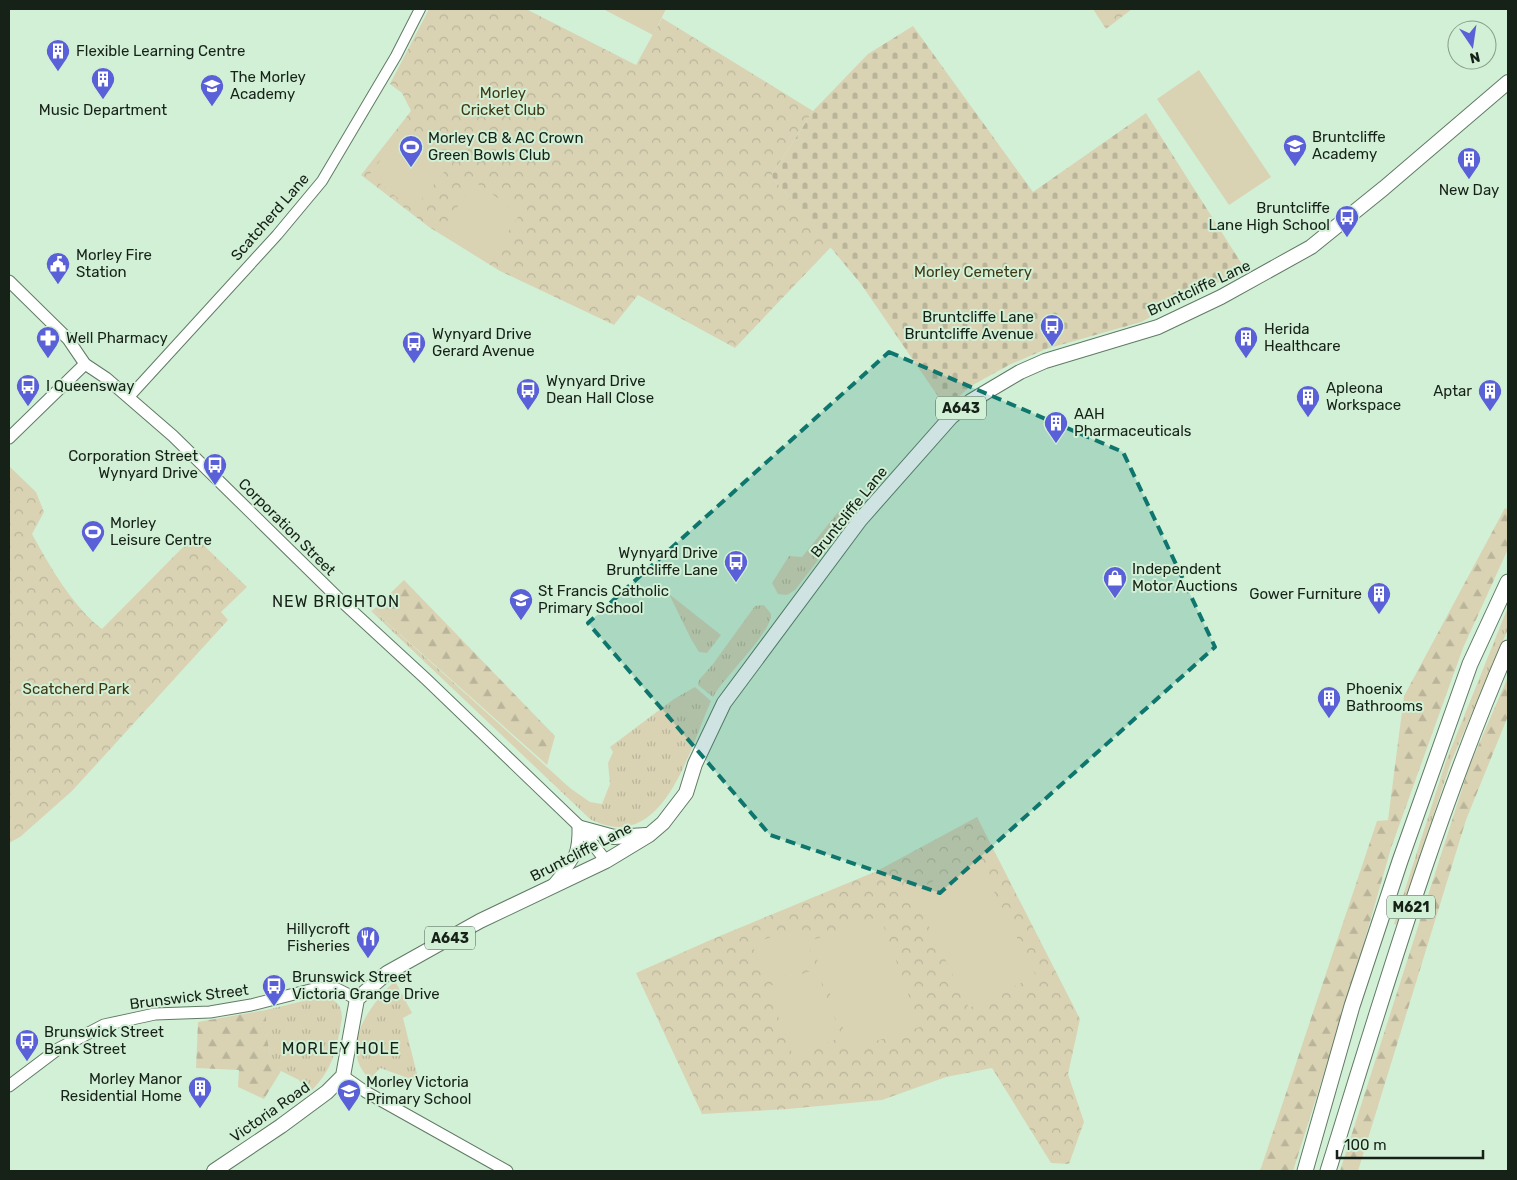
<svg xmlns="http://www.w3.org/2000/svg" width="1517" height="1180" font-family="Rubik,sans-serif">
<defs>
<pattern id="grass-tufts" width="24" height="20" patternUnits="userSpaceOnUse" patternTransform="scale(1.25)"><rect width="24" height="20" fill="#d9d3b4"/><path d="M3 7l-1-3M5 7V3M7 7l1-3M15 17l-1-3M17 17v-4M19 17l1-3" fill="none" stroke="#bab59a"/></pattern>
<pattern id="forest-firs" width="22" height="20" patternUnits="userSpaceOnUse" patternTransform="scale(1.25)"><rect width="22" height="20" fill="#d9d3b4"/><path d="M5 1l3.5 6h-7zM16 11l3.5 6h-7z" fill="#bab59a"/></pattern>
<pattern id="cemetery-stones" width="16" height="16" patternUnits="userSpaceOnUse" patternTransform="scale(1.25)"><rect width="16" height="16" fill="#d9d3b4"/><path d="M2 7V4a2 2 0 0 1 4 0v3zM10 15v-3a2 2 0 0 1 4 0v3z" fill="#bab59a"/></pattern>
<pattern id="park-crowns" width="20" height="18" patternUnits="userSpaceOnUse" patternTransform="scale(1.25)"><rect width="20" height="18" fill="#d9d3b4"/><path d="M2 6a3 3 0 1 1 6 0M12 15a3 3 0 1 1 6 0" fill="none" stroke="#bab59a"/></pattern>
</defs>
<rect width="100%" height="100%" fill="#d2f0d6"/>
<g fill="url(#grass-tufts)">
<path d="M839,511l10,9 -54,70 -8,5 -9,-1 -6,-11 17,-27 13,1z"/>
<path d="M669,594l52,41 -14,18 -8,-1 -8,-13z"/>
<path d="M764,605l7,9c2,17 -48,64 -58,83l-15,-12 1,-5 14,-16 42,-58z"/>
<path d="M1508,607v22l-57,133 -54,163 -3,-1 52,-163z"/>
<path d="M373,610l197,178 20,14 12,2 8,-20 -2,-21 5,-11 -3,-5 64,-48 21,-12 16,14c-22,49 -48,156 -121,118l-219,-208z"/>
<path d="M395,981l17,32 -9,5 16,64 -39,-14 -10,11c-33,-30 0,-75 25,-98z"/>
<path d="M320,997c13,0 22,6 22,21 -6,33 -8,51 -34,76l-9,-14 -18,-9 -9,-9 -6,-28v-24z"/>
</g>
<g fill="url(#forest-firs)">
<path d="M1505,508l3,2v39l-45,99 -72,200 -40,140 -58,183h-33l117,-350 11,-1 16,-124z"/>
<path d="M404,580l151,156 -8,29 -174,-155z"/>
<path d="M1508,677v39l-42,104 -108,351h-18l129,-404z"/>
<path d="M266,1010c0,22 0,45 15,61l-17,28 -26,-12 1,-17 -43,-2 2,-46z"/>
</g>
<path fill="url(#cemetery-stones)" d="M913,26l120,166 113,-79 99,156 -104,53 -95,27 -37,16 -38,21 -25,22 -85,-124 -90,-108 42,-65 55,-57z"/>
<g fill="url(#park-crowns)">
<path d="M429,9h97l110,56 26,-47 151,93 -42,65 60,71 -96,101 -97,-53 -24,30 -114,-54 -71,-44 -68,-52 50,-64 -9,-18 -12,-9z"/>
<path d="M1093,9h39l-26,20z"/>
<path d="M9,466l27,26 8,20 -12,22c17,31 41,73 70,95l92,-93 53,51 -26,25 7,8 -156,171 -52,46 -11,6z"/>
<path d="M977,817l103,202 -12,55 16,48 -15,42 -18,-1 -59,-95 -46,9 -64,23 -94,9 -86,5 -66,-141 79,-35 162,-67z"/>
</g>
<g fill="#d9d3b4">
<path d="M603,9h63l-13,26z"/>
<path d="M1199,70l72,107 -42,28 -72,-106z"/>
<path d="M405,128l49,32 -41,50 -44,-35z"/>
<path d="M475,182l45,32 -33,49 -46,-33z"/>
<path d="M978,859l58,117 -67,32 -57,-116z"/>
<path d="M880,916l40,111 -69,22 -41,-108z"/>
<path d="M801,926l14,38 -50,19 -13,-39z"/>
<path d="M816,969l26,68 -49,19 -26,-69z"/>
</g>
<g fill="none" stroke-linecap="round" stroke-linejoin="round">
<g stroke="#607b64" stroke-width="12">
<path id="tertiary" d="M129,397l148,-162 45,-54 74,-125 24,-47"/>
</g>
<g stroke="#607b64" stroke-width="13">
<g id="secondary">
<path d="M9,281l59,58 17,25 21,14 67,58 164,161 89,82 152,146 28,36"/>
<path d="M9,438l76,-74"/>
<path d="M552,886c20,-25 27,-28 26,-61"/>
<path d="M343,1076l23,16 141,79"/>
<path d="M9,1086l49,-37 46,-24 51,-11 55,-2 41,-7 67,-17 19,1 20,10"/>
</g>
</g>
<g stroke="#607b64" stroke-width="16">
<g id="primary">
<path d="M581,828l33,9 32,-2"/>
<path d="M214,1171l67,-45 46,-34 16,-16 14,-77 30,-26 93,-52 126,-60 43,-26 14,-12 23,-30 9,-29 29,-61 136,-183 91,-103 20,-16 49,-29 25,-11 113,-34 63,-30 90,-50 73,-59 124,-106"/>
</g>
</g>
<g stroke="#607b64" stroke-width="17">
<g id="motorway">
<path d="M1305,1171l47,-165 48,-145 70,-197 38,-82"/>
<path d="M1328,1171c55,-176 107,-354 180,-523"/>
</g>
</g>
<use href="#tertiary" stroke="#fff" stroke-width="10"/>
<use href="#secondary" stroke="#fff" stroke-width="11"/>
<use href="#primary" stroke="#fff" stroke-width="14"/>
<use href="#motorway" stroke="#fff" stroke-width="15"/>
</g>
<path fill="#0f766e" fill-opacity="0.2" stroke="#0f766e" stroke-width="4" stroke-dasharray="10 6" stroke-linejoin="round" d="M889,352l234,100 92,195 -275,246 -170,-58 -182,-212z"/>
<defs>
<g id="building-pin" transform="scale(1.25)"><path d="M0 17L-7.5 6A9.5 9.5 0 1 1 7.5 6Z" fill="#5a60d7" stroke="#d2f0d6"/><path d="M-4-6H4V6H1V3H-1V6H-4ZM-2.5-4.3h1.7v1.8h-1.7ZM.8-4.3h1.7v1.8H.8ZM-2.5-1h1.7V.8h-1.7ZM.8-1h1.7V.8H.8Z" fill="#fff"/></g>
<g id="school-pin" transform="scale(1.25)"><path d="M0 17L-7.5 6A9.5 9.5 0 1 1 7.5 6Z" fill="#5a60d7" stroke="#d2f0d6"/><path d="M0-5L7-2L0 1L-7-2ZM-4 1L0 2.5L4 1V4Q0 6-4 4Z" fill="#fff"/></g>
<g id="stadium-pin" transform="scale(1.25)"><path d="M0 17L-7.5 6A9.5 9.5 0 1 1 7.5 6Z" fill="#5a60d7" stroke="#d2f0d6"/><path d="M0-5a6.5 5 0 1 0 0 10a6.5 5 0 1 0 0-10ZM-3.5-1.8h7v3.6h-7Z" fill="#fff"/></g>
<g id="bus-pin" transform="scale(1.25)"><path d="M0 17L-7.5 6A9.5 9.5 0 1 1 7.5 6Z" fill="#5a60d7" stroke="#d2f0d6"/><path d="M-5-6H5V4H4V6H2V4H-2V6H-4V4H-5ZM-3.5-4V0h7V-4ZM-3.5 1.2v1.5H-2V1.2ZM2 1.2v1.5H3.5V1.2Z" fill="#fff"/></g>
<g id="civic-pin" transform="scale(1.25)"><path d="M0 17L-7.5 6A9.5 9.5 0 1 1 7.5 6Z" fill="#5a60d7" stroke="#d2f0d6"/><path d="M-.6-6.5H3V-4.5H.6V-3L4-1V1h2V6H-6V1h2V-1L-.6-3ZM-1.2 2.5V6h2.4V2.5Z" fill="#fff"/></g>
<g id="pharmacy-pin" transform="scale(1.25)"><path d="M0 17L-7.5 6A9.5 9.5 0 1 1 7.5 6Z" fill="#5a60d7" stroke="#d2f0d6"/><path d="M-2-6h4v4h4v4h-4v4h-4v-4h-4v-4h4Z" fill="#fff"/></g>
<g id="shop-pin" transform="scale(1.25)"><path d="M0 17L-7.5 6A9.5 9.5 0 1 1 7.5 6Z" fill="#5a60d7" stroke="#d2f0d6"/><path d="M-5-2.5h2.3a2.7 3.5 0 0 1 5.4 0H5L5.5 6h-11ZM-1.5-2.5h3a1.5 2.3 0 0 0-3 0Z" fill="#fff"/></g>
<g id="restaurant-pin" transform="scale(1.25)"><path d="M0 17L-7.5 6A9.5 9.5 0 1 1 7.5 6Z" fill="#5a60d7" stroke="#d2f0d6"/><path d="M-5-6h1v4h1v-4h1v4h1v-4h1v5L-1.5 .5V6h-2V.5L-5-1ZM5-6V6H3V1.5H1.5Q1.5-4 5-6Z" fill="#fff"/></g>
</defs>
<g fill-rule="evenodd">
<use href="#building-pin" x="58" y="51"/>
<use href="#building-pin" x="103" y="79"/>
<use href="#school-pin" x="212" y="86"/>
<use href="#school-pin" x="1295" y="146"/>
<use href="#stadium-pin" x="411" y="147"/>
<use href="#building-pin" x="1469" y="159"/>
<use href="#bus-pin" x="1347" y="217"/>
<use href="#civic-pin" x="58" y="264"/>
<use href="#bus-pin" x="1052" y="326"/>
<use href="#pharmacy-pin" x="48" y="338"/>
<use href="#building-pin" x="1246" y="338"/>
<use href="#bus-pin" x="414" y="343"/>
<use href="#bus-pin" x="28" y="386"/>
<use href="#bus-pin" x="528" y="390"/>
<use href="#building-pin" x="1490" y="391"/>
<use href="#building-pin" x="1308" y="397"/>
<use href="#building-pin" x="1056" y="423"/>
<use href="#bus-pin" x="215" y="465"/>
<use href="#stadium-pin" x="93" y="532"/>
<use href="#bus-pin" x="736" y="562"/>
<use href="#shop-pin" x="1115" y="578"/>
<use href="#building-pin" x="1379" y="594"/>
<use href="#school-pin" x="521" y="600"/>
<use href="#building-pin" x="1329" y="698"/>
<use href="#restaurant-pin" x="368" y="938"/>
<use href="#bus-pin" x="274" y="986"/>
<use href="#bus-pin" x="27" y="1041"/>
<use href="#building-pin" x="200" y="1088"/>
<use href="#school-pin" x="349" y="1091"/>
</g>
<g text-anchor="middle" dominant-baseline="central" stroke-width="4" stroke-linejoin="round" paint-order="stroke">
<g fill="#d2f0d6" stroke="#4e5f51" stroke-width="1">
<rect x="936" y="396.5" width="50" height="23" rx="4"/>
<rect x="1387" y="895.5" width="48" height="23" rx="4"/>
<rect x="425" y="926.5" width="50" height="23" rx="4"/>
</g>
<g font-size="14" font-weight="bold" fill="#162118">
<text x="961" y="408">A643</text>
<text x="1411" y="907">M621</text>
<text x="450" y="938">A643</text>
</g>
<g font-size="15" fill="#162118" stroke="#d2f0d6" text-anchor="start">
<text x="76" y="51">Flexible Learning Centre</text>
<text x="230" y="77">The Morley<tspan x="230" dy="17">Academy</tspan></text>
<text x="103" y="110" text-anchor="middle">Music Department</text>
<text x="1312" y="137">Bruntcliffe<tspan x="1312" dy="17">Academy</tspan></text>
<text x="428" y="138">Morley CB &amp; AC Crown<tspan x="428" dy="17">Green Bowls Club</tspan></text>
<text x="1469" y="190" text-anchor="middle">New Day</text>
<text x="1330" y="208" text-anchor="end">Bruntcliffe<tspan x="1330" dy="17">Lane High School</tspan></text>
<text x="76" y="255">Morley Fire<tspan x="76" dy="17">Station</tspan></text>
<text x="1034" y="317" text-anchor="end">Bruntcliffe Lane<tspan x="1034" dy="17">Bruntcliffe Avenue</tspan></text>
<text x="1264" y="329">Herida<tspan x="1264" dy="17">Healthcare</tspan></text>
<text x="432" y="334">Wynyard Drive<tspan x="432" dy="17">Gerard Avenue</tspan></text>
<text x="66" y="338">Well Pharmacy</text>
<text x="546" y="381">Wynyard Drive<tspan x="546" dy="17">Dean Hall Close</tspan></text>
<text x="46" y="386">I Queensway</text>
<text x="1326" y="388">Apleona<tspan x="1326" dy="17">Workspace</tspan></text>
<text x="1472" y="391" text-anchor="end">Aptar</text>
<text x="1074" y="414">AAH<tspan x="1074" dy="17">Pharmaceuticals</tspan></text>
<text x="198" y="456" text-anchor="end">Corporation Street<tspan x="198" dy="17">Wynyard Drive</tspan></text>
<text x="110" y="523">Morley<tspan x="110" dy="17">Leisure Centre</tspan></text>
<text x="718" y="553" text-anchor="end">Wynyard Drive<tspan x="718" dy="17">Bruntcliffe Lane</tspan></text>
<text x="1132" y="569">Independent<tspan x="1132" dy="17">Motor Auctions</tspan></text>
<text x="538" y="591">St Francis Catholic<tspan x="538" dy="17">Primary School</tspan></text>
<text x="1362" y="594" text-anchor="end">Gower Furniture</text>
<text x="1346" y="689">Phoenix<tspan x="1346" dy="17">Bathrooms</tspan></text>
<text x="350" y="929" text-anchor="end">Hillycroft<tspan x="350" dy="17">Fisheries</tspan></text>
<text x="292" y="977">Brunswick Street<tspan x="292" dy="17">Victoria Grange Drive</tspan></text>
<text x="44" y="1032">Brunswick Street<tspan x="44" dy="17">Bank Street</tspan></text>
<text x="182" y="1079" text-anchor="end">Morley Manor<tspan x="182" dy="17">Residential Home</tspan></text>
<text x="366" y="1082">Morley Victoria<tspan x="366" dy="17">Primary School</tspan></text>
</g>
<g font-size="15" fill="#403813" stroke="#d2f0d6">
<text x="503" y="93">Morley<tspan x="503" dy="17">Cricket Club</tspan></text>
<text x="973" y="272">Morley Cemetery</text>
<text x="76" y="689">Scatcherd Park</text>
</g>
<g font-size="15" fill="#162118" stroke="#d2f0d6">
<text transform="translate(270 217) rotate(-49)">Scatcherd Lane</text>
<text transform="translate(1199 288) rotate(-25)">Bruntcliffe Lane</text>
<text transform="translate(849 512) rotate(-51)">Bruntcliffe Lane</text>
<text transform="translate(287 527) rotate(45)">Corporation Street</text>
<text transform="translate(581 852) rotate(-27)">Bruntcliffe Lane</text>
<text transform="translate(189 997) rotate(-7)">Brunswick Street</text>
<text transform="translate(270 1112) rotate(-35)">Victoria Road</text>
</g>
<g font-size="16" letter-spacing="1" fill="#162118" stroke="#d2f0d6">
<text x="336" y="601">NEW BRIGHTON</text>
<text x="341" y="1048">MORLEY HOLE</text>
</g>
</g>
<rect width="1517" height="1180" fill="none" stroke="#162118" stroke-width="20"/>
<g transform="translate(1472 45) rotate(167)"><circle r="24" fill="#d2f0d6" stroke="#879d8a"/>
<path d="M0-4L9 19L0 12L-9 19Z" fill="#5a60d7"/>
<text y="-8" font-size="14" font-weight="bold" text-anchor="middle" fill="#162118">N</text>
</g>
<path d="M1337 1150v8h146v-8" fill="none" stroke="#162118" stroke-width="2.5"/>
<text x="1344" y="1150" font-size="15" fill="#162118" stroke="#d2f0d6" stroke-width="4" paint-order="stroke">100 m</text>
</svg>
